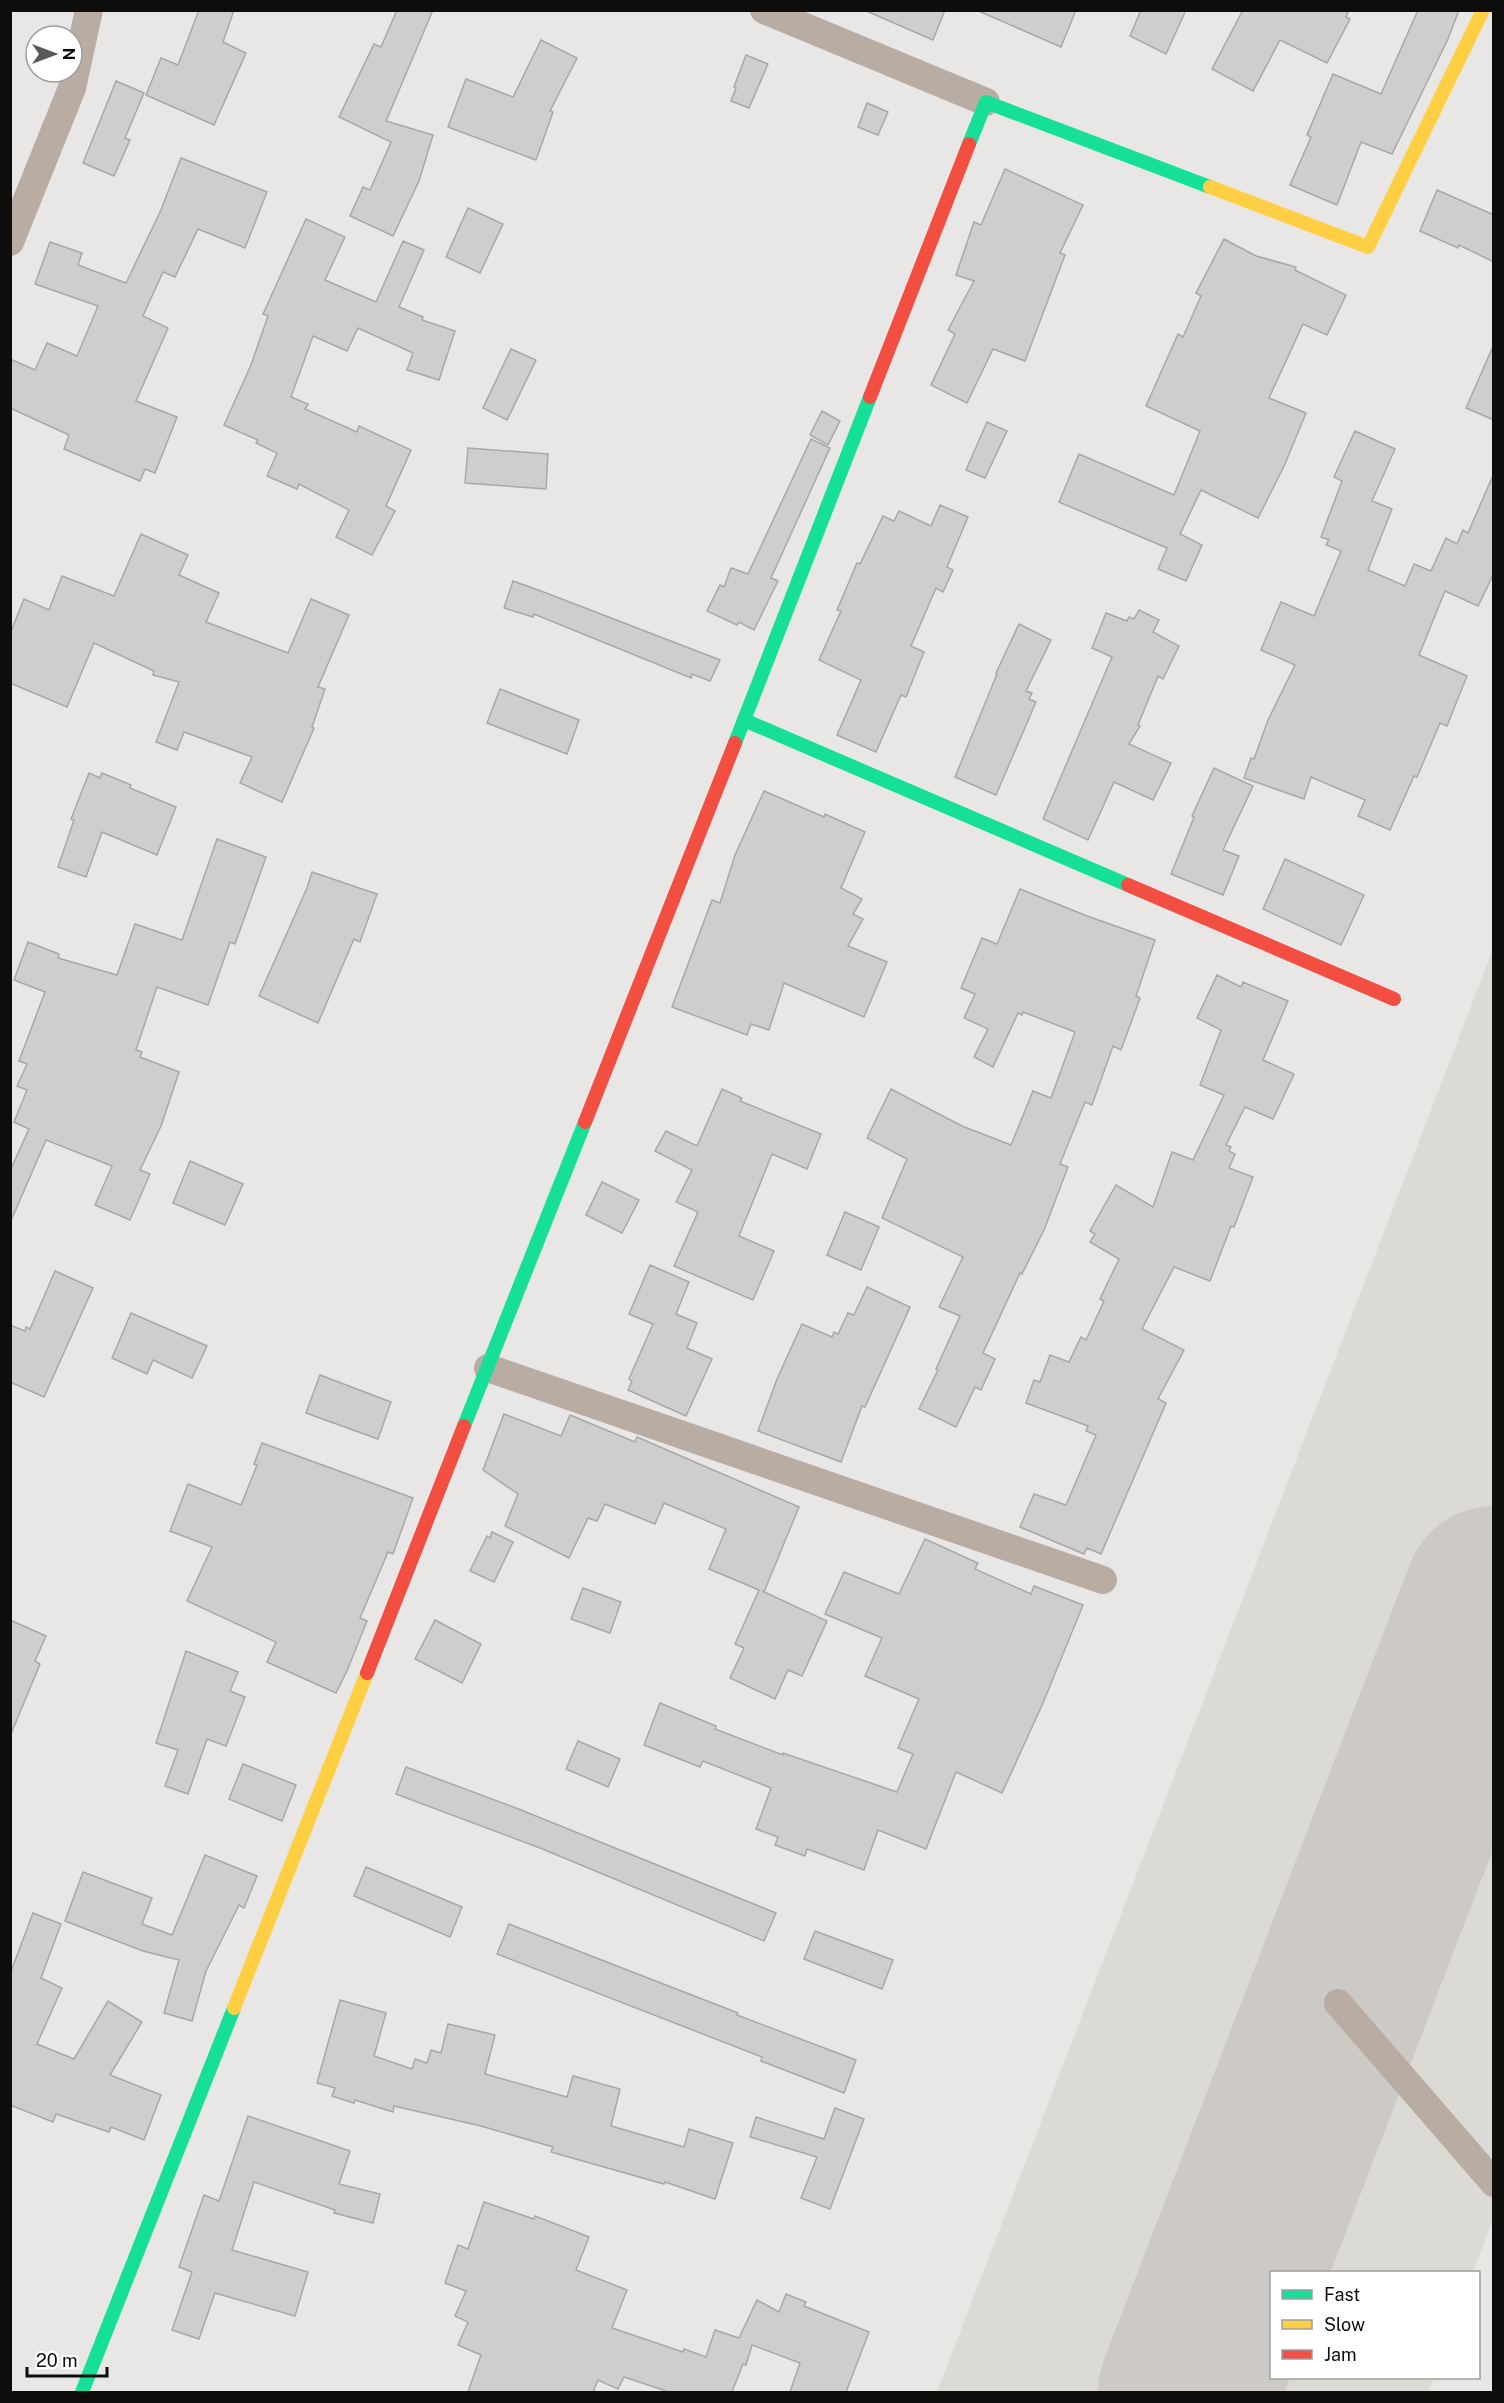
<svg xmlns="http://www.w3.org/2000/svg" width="1504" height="2403" font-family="'Public Sans',sans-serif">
<rect width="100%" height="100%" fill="#e8e7e5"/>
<path fill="#dcdad4" d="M1493,949v1270l-20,53h-201v106h162l-6,14h-491z"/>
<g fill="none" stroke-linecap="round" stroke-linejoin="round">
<path stroke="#cdcac6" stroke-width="180" d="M1188,2392l306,-796"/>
</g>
<g fill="#cececc" stroke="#a8a8a6" stroke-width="1.5">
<path d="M199,10h35l-11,32 23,11 -32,72 -68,-30 15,-37 17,7z"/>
<path d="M397,10h36l-47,111 47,14 -14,46 -26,55 -43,-20 13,-29 7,3 21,-48 -52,-25 35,-73 7,3z"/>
<path d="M864,10h81l-12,30z"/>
<path d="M976,10h100l-15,37z"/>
<path d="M1141,10h45l-20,44 -36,-18z"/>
<path d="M1243,10h106l-3,7 4,2 -23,44 -47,-23 -27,51 -41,-22z"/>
<path d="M1418,10h41l-11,29 -56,115 -31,-12 -24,63 -47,-20 21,-48 -4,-2 26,-61 48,20z"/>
<path d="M541,40l36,18 -27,53 3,1 -17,48 -88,-33 18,-48 47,18z"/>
<path d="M746,55l22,9 -19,44 -18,-7 5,-13 -2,-1z"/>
<path d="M116,81l28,12 -19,45 5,2 -16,36 -31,-13z"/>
<path d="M867,103l21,9 -10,23 -20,-8z"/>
<path d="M181,158l86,34 -22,56 -47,-19 -23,48 -12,-5 -20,44 25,12 -32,73 41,16 -22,56 -10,-4 -5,12 -76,-32 5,-14 -59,-27v-49l25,11 12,-27 30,13 21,-50 -63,-22 15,-42 32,11 -4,12 48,18 35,-73z"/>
<path d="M1005,169l78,36 -23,48 5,2 -40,106 -32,-12 -26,54 -36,-18 24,-51 -7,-4 26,-49 -18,-6 18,-53 7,3z"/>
<path d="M1437,190l57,25v47l-35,-17 -1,3 -38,-17z"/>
<path d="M468,208l35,16 -23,49 -34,-16z"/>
<path d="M306,219l39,18 -20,43 51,22 27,-61 21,9 -25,57 24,10 -1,3 33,11 -16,49 -32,-10 6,-17 -55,-25 -11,23 -34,-15 -22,61 17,7 -3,5 52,23 2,-6 52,24 -25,56 9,5 -23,44 -36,-18 13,-27 -50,-26 -2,5 -30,-13 10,-23 -21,-10 2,-3 -34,-15 27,-60 17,-49 -5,-2z"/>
<path d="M1224,239l32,17 40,11 -1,3 51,25 -19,40 -24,-11 -34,74 37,15 -21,51 -27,54 -57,-28 -21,44 22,11 -16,36 -28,-12 9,-21 -108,-46 20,-48 95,41 26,-64 -54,-25 32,-72 5,3 18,-41 -5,-3z"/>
<path d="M1494,344v76l-28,-12z"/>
<path d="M511,349l25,11 -29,60 -24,-12z"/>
<path d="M822,411l18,10 -12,24 -18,-10z"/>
<path d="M987,422l20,9 -22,47 -19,-8z"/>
<path d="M1355,431l40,18 -23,52 20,8 -24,61 37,16 9,-22 17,7 15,-33 11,6 6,-14 5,3 26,-60v100l-16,33 -33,-15 -26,64 48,21 -20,50 -7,-3 -23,54 -3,-1 -24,54 -32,-14 7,-16 -54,-23 -7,22 -60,-21 7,-20 3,1 14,-39 27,-55 -34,-15 20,-48 33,14 27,-65 -15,-6 3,-5 -8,-3 21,-56 -8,-4z"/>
<path d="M811,439l19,9 -59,130 7,3 -24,49 -15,-8 -2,3 -30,-14 13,-26 4,2 7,-19 17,6z"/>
<path d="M468,448l80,6 -2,35 -81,-6z"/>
<path d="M940,505l28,12 -21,50 6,3 -10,22 -7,-4 -25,58 13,6 -18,45 -5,-2 -25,57 -39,-17 24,-55 -42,-20 22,-49 -4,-1 20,-47 3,1 23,-48 11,5 5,-10 32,15z"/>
<path d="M141,534l47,21 -9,20 40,18 -13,29 82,31 23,-54 38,16 -31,72 7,2 -13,38 2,1 -32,74 -42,-19 12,-26 -68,-25 -7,18 -21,-8 23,-60 -26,-7 1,-4 -60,-28 -27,64 -57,-24v-49l14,-35 25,11 13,-34 52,20z"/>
<path d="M513,581l28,10 179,69 -10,21 -18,-7 -1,4 -157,-64 -1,3 -29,-9z"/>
<path d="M1139,610l20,10 -6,12 26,14 -16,33 -5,-3 -20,49 2,1 -11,18 42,19 -18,37 -39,-18 -26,58 -45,-21 69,-162 -20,-9 14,-35 21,8 2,-4 5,2z"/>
<path d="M1019,624l32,16 -25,51 6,2 -3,6 7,3 -40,93 -41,-18 42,-103 -1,-1z"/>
<path d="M500,689l79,31 -12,34 -80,-31z"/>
<path d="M1214,768l39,18 -30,64 16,6 -16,39 -52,-21 23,-57 -2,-1z"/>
<path d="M89,773l11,5 2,-5 29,12 -1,3 46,19 -19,48 -55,-23 -16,45 -28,-10 16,-47 -3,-1z"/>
<path d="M764,791l60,26 1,-3 40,18 -24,56 21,11 -9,15 10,5 -15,27 39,16 -23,55 -80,-34 -15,47 -18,-6 -4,11 -75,-28 40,-107 8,3 15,-48z"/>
<path d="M217,839l49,18 -31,87 -5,-2 -22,63 -51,-18 -21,63 6,2 -2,5 39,15 -18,54 -21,44 10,4 -20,46 -35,-15 17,-39 -66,-26 -36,83v-52l19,-42 -15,-7 13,-32 -10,-4 10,-22 -8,-3 26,-69 -31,-12 14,-38 31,12 -1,4 59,17 18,-51 47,16z"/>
<path d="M1285,859l79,36 -23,50 -78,-36z"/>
<path d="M312,872l65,22 -17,48 -6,-3 -36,84 -59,-27 48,-108z"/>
<path d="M1020,889l67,27 68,24 -19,56 4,2 -19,52 -8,-4 -21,59 -7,-3 -25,62 8,3 -24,63 -22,44 -2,-1 -37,80 12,6 -14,31 -6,-3 -19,40 -37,-18 19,-39 -2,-1 24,-53 -21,-9 24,-50 -81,-39 25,-59 -40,-21 24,-49 71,37 49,19 22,-54 18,7 24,-66 -52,-20 -1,3 -4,-2 -25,54 -19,-10 14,-28 -24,-11 11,-24 -14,-6 21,-50 15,6z"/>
<path d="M1217,975l24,12 2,-5 45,19 -25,59 31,14 -21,45 -28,-12 -19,38 5,2 -2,4 6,3 -6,14 24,9 -19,50 -3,-1 -21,55 -36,-14 -32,62 42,21 -26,49 8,4 -65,151 -14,-6 -3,6 -64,-27 14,-33 32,11 30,-70 -10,-4 2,-5 -62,-23 8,-23 6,2 10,-27 19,7 12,-25 5,3 18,-39 -4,-2 19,-40 -29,-17 5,-8 -5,-3 26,-46 37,22 19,-55 21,8 31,-65 -24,-10 21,-55 -24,-12z"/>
<path d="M722,1089l20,9 -2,3 81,33 -14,35 -35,-15 -33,82 35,15 -21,49 -79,-34 24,-54 -22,-10 16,-32 -37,-19 11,-20 31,15z"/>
<path d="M190,1161l53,23 -18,41 -52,-22z"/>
<path d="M602,1182l37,18 -17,33 -36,-18z"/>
<path d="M845,1212l34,15 -18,43 -34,-15z"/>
<path d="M650,1265l39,17 -13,32 21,9 -10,25 25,11 -26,57 -58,-26 4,-9 -3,-2 24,-55 -24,-10z"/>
<path d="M55,1271l38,17 -49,109 -34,-15v-57l15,6 1,-4 4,2z"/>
<path d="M867,1287l43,20 -45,100 -3,-1 -21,56 -83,-31 19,-52 25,-55 30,13 2,-5 4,2 10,-21 6,2z"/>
<path d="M131,1313l76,33 -15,32 -39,-18 -6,14 -35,-16z"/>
<path d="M320,1375l71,27 -13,37 -72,-26z"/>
<path d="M504,1414l57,22 9,-21 65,27 2,-5 162,70 -35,85 -2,-1 65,30 -25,55 -14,-6 -13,29 -45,-21 14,-30 -9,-4 24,-54 -50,-21 17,-40 -62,-26 -9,21 -50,-20 -8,17 -9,-3 -19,40 -64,-32 13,-32 -35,-24z"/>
<path d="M262,1443l151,55 -20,56 -5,-2 -28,66 7,3 -20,50 -11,22 -69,-31 9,-20 -89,-41 25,-54 -42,-16 18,-47 53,21 16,-40 -3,-1z"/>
<path d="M492,1532l21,10 -19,40 -24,-11 17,-35 3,2z"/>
<path d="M925,1539l53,24 -3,6 56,25 3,-8 49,19 -40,98 -41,90 -46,-21 -30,77 -48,-19 -14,40 -57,-21 -2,7 -30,-11 3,-8 -22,-8 15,-41 -68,-27 -3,6 -56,-22 16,-42 56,23 -1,3 68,26v-2l114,39 16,-38 -15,-6 21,-49 -54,-23 17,-38 -57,-24 19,-42 55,22z"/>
<path d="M583,1588l38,14 -11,31 -39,-14z"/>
<path d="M10,1620l36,16 -11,25 5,3 -29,70z"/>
<path d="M435,1620l46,24 -19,39 -47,-24z"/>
<path d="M186,1651l52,21 -8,19 15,6 -19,49 -19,-7 -19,55 -23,-8 13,-36 -22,-7z"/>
<path d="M578,1741l42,18 -12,28 -42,-18z"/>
<path d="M243,1764l53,21 -14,36 -53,-22z"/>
<path d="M406,1767l110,41 260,105 -12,28 -224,-93 -144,-54z"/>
<path d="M205,1855l52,21 -13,32 -5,-3 -33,66 -14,50 -28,-8 15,-53 -36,-9 -78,-30 18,-49 69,26 -10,26 30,11z"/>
<path d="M366,1867l96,40 -12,30 -96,-41z"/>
<path d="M33,1913l28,11 -20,54 21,10 -25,56 37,15 34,-58 34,21 -32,53 51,20 -17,45 -33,-13 -2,5 -53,-18 -3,8 -43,-17v-131z"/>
<path d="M509,1924l229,89 -1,2 119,45 -12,33 -83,-32 1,-4 -265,-103z"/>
<path d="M815,1931l78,29 -11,29 -78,-30z"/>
<path d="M340,2000l46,13 -12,43 38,13 3,-10 12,4 4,-13 10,3 7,-29 47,11 -10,39 82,23 6,-21 47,13 -9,37 73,21 5,-18 44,14 -18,56 -50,-17 -1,2 -113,-32 2,-5 -72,-21 -87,-20 -1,6 -38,-12 -1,3 -22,-7 3,-8 -18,-5z"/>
<path d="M835,2108l29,11 -34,90 -29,-11 16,-41 -67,-20 6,-20 68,22z"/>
<path d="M248,2116l102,35 -11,33 41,10 -7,29 -39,-10 1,-3 -81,-28 -22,68 76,22 -13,44 -80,-23 -16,46 -27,-9 20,-58 -13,-5 25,-72 15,6z"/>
<path d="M484,2202l50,17 1,-3 54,21 -13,33 51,20 -15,38 71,24 1,-3 22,8 9,-27 24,8 18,-38 22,12 7,-18 20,8 -2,4 65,26 -23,60h-56l10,-29 -48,-18 -6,20 -3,-1 -11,28h-63l-45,-15 -6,12 -20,-9 -5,12h-125l13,-37 -23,-10 10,-23 -13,-6 11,-25 -21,-8 13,-38 10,4z"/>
</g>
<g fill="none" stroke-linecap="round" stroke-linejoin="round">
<g stroke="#b8aca3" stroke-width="28">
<path d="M764,10l222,92"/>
<path d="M10,242l62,-154 17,-78"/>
<path d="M488,1368l615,212"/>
<path d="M1338,2003l156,180"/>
</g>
<g stroke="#16e098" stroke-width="14">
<path d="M969,144l17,-42 224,85"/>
<path d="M744,720l384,165"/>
<path d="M735,743l135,-346"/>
<path d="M464,1426l121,-304"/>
<path d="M82,2392l152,-384"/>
</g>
<g stroke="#ffcf43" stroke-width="14">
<path d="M1210,187l158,60 115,-237"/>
<path d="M234,2008l133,-335"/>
</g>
<g stroke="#f24e42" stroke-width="14">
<path d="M870,397l99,-253"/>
<path d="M1128,885l266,114"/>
<path d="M585,1122l150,-379"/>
<path d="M367,1673l97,-247"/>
</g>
</g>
<rect width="1504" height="2403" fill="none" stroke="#0d0d0c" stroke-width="24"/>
<rect x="1270" y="2271" width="210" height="108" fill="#ffffff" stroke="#9e9e9e" stroke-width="1.5"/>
<rect x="1282" y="2290" width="30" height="9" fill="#16e098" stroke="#9e9e9e" stroke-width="1.5"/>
<text x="1324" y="2301" font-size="18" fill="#0d0d0c">Fast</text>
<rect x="1282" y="2320" width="30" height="9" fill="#ffcf43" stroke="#9e9e9e" stroke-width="1.5"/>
<text x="1324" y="2331" font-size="18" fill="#0d0d0c">Slow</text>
<rect x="1282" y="2350" width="30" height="9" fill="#f24e42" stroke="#9e9e9e" stroke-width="1.5"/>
<text x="1324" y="2361" font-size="18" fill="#0d0d0c">Jam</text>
<g transform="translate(54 54) rotate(90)"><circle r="28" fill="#ffffff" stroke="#9e9e9e" stroke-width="1.5"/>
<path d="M0-4.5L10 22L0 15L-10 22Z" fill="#5a5958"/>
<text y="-9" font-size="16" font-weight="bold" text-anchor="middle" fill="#0d0d0c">N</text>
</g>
<path d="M27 2367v9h80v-9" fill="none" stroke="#0d0d0c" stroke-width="3"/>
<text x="36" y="2367" font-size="18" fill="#0d0d0c" stroke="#ffffff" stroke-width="4.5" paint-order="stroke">20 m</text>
</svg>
